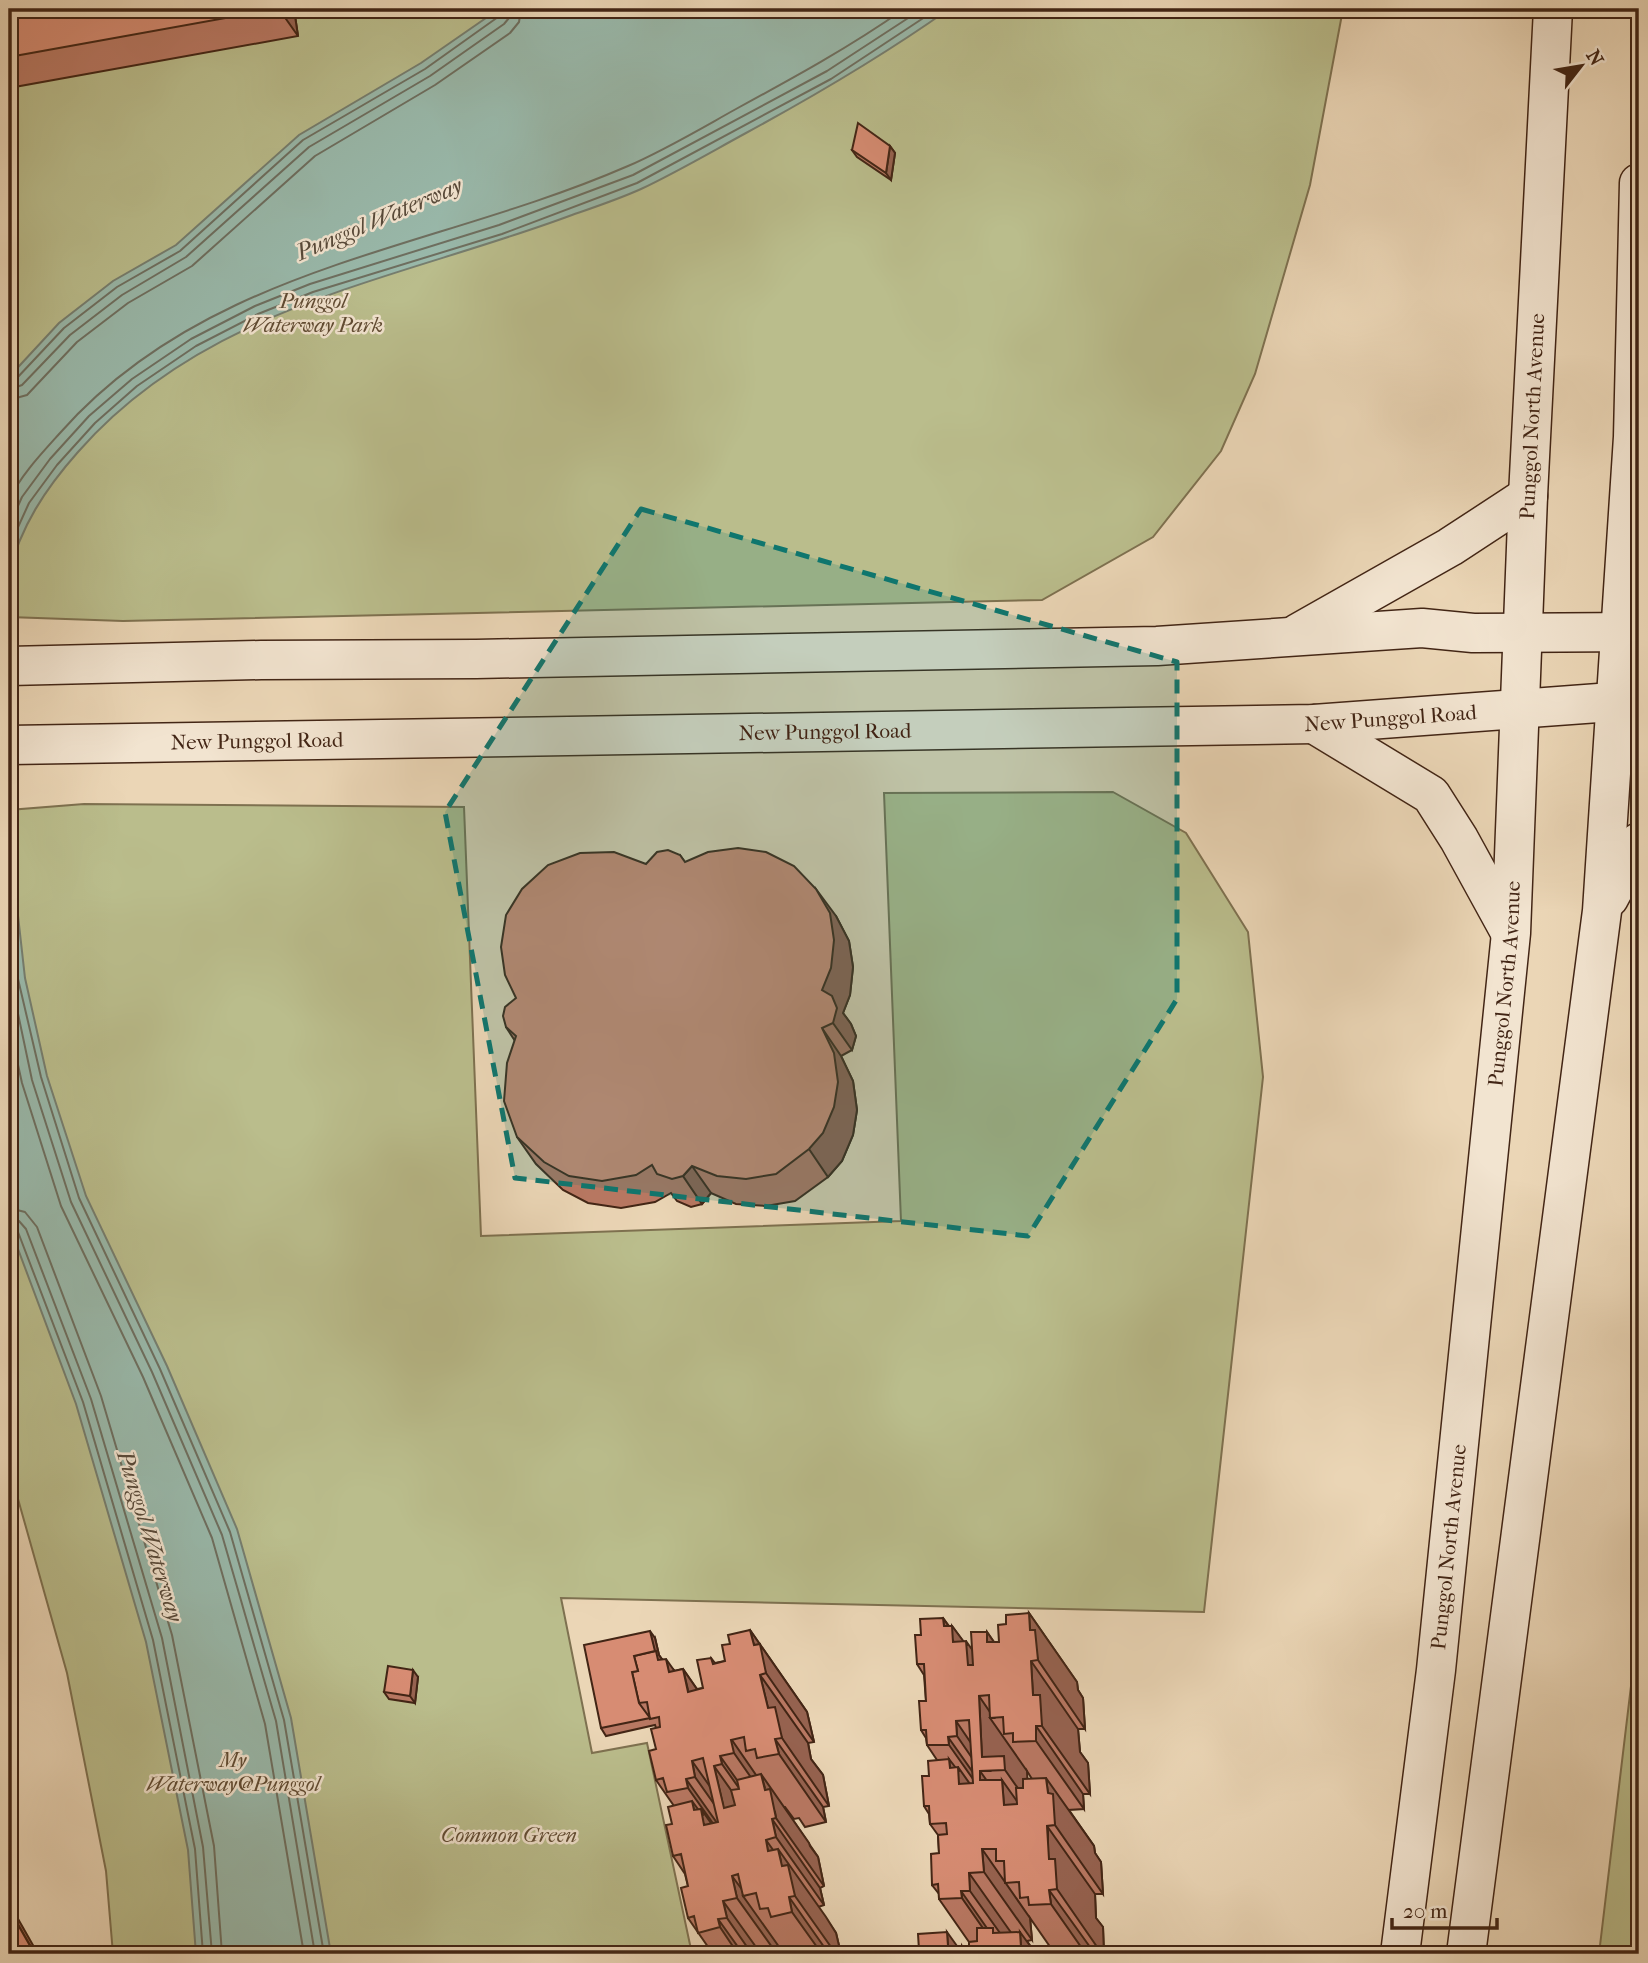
<svg xmlns="http://www.w3.org/2000/svg" width="1648" height="1963" font-family="'IM FELL French Canon',serif">
<rect width="100%" height="100%" fill="#ebd6b6"/>
<filter id="stains"><feTurbulence type="fractalNoise" baseFrequency=".00286" numOctaves="4"/><feColorMatrix values="0 0 0 0 .2 0 0 0 0 .09 0 0 0 0 .02 0 0 0 .5 -.17"/></filter>
<radialGradient id="worn" r=".72"><stop offset=".6" stop-color="#630" stop-opacity="0"/><stop offset="1" stop-color="#630" stop-opacity=".3"/></radialGradient>
<g fill="#babd8c" stroke="#7e7150" stroke-width="2">
<path d="M9,9h1334l-33,176 -55,189 -34,77 -68,86 -111,63 -919,21 -114,-4z"/>
<path d="M1113,792l73,41 62,99 15,145 -59,535 -643,-14 31,155 55,-10 45,211h-579l-7,-83 -39,-198 -58,-206v-657l75,-6 380,3 17,429 420,-15 -17,-428z"/>
<path d="M1639,1619v335h-40z"/>
</g>
<g fill="#99b9ab" stroke="#767e6f" stroke-width="2">
<path d="M499,9h450c-65,46 -133,86 -203,124 -35,19 -69,39 -105,56 -22,10 -46,18 -69,26 -174,65 -365,90 -494,237 -32,36 -58,75 -69,122v-197l50,-54 54,-42 63,-36 123,-110 122,-72z"/>
<path d="M9,766l4,105 12,107 22,98 39,120 81,170 70,163 54,189 40,236h-135l-8,-104 -42,-208 -70,-238 -67,-179z"/>
</g>
<g fill="none" stroke-linecap="round" stroke-linejoin="round">
<g stroke="#6e6f60" stroke-width="2">
<path d="M9,381l7,-2 48,-51 53,-41 63,-36 123,-111 122,-71 73,-52 4,-8"/>
<path d="M9,390l13,-5 48,-50 52,-40 64,-38 123,-110 121,-71 74,-52 5,-6 2,-9"/>
<path d="M9,400l18,-5 50,-53 51,-39 64,-37 123,-110 120,-71 75,-52 9,-11 2,-13"/>
<path d="M9,500c11,-24 33,-47 51,-67 148,-168 373,-182 568,-267 37,-16 72,-37 108,-57 57,-31 114,-62 168,-100"/>
<path d="M9,526l13,-29 28,-38 39,-43 43,-37 59,-40 64,-33 55,-22 189,-59 134,-50 194,-104 95,-62"/>
<path d="M9,547l20,-44 28,-38 38,-42 42,-37 59,-40 62,-32 55,-22 189,-58 135,-51 194,-104 106,-70"/>
<path d="M9,896l9,83 23,98 38,121 81,171 70,163 54,188 40,234"/>
<path d="M9,971l23,109 39,122 81,170 70,163 54,186 39,233"/>
<path d="M9,1024l13,59 39,123 82,171 69,161 53,186 39,230"/>
<path d="M9,1208l16,4 12,15 64,169 71,239 42,211 8,108"/>
<path d="M9,1219l10,2 7,8 65,170 71,239 41,209 9,107"/>
<path d="M9,1228h5l4,4 65,170 70,238 42,209 8,105"/>
</g>
<g stroke="#422515" stroke-width="41">
<g id="secondary">
<path d="M1298,633l152,-86 78,-51"/>
<path d="M9,666l252,-6 215,-1 681,-13 265,-18 51,5 166,-1"/>
<path d="M1314,724l117,71 28,44 51,93"/>
<path id="s1" d="M9,745l1305,-21 325,-24"/>
<path d="M1609,898l30,-56"/>
<path id="s2" d="M1400,1954l36,-284 75,-737 17,-437 25,-487"/>
<path d="M1466,1954l136,-1043 31,-474 6,-254"/>
</g>
</g>
<use href="#secondary" stroke="#f2e4d0" stroke-width="38"/>
</g>
<g fill="#b97863" stroke="#422515" stroke-width="2" fill-rule="evenodd">
<path d="M9,9h285l4,27 -289,52z"/>
<path d="M890,146l5,7 -4,27 -34,-23 -5,-7z"/>
<path d="M680,855l5,7 151,54 13,25 4,26 -3,28 -7,18 8,11 5,12 -4,14 -11,6 12,25 4,29 -4,25 -11,26 -14,16 -33,24 -29,5 -30,-2 -25,-11 -9,11 -11,3 -14,-6 -6,-8 -16,9 -34,6 -33,-5 -25,-13 -27,-26 -19,-27 -2,-96 -9,-14 10,-29 130,-134z"/>
<path d="M1029,1613l48,69 1,8 5,8 2,31h-7l2,23 8,11 2,31h-7l1,15 -15,1 25,36 1,7 6,9 2,32h-8l1,24 7,9 1,27h-44l-2,-3h-5l-23,-33 2,22 -5,1 9,13h-67v-12l-30,-43v-5l-7,-9 7,-32 -1,-18 -8,-11 -1,-10 -5,-8 5,-30 8,-16 -10,-15 -1,-7 -5,-8 5,-29 -2,-26 -7,-11 4,-29 22,-17 6,8h3l11,15 9,9 15,-18 7,10h5l7,-18zM1027,1771l5,8h-5z"/>
<path d="M9,1623l6,26 -6,1z"/>
<path d="M750,1630l57,82 7,30 -6,1 3,16 12,16 6,31 -6,1 3,15 -21,5 -6,-9 -5,1 -9,-12h-1l34,50 6,29 -4,2 4,17 -6,2 18,26 5,21h-57l-2,-3v3h-69l-25,-36v-32l-3,-12 -12,-18 -1,-32 2,-18 -18,-26v-52l-1,-3 -49,11 -5,-8 54,-90 4,17 3,4 13,12 8,-2 14,20 6,-1 8,-30 4,5 10,-2 5,-17z"/>
<path d="M418,1677l-3,26 -26,-4 -5,-7z"/>
</g>
<g fill="#966250" stroke="#422515" stroke-width="2">
<path d="M279,9h15l4,27z"/>
<path d="M890,146l5,7 -4,27 -5,-7z"/>
<path d="M816,889l20,27 13,25 4,26 -3,28 -7,18 8,11 5,12 -4,14 -19,-27 -11,-33z"/>
<path d="M822,1028l19,28 12,25 4,29 -4,25 -11,26 -14,16 -19,-28z"/>
<path d="M692,1166l19,27 -9,11 -19,-28z"/>
<path d="M1029,1613l48,69 1,8 5,8 2,31 -47,-69 -8,-30z"/>
<path d="M943,1618l9,13v-5l15,20 -1,-5 48,68 -46,-44 -24,-39z"/>
<path d="M9,1623l6,26 -6,-9z"/>
<path d="M750,1630l57,82 7,30 -48,-69 -12,-28z"/>
<path d="M650,1631l5,7 4,17 9,13 -2,-9 22,31 -5,-21 82,119 -4,-14 48,69 1,3 8,11 6,29 -48,-68 -1,-6 -41,-59 -66,-39z"/>
<path d="M987,1632l47,68 -47,-58z"/>
<path d="M1031,1661l47,68 2,23 8,11 2,31 -48,-68 -9,-31z"/>
<path d="M413,1670l5,7 -3,26 -5,-7z"/>
<path d="M760,1675l48,68 3,16 12,16 6,31 -47,-68 -14,-30z"/>
<path d="M979,1696l15,22h-4l37,53 1,19 19,36 48,68 1,24 7,9 1,27h-2l-45,-65 -53,-84 -2,-25 46,65v-14l-43,-61 -23,-13z"/>
<path d="M956,1721l34,50h-9l-24,-35z"/>
<path d="M1036,1726l47,68 1,15 -48,-68z"/>
<path d="M948,1737l48,68 1,8 -48,-68z"/>
<path d="M775,1739l48,68 3,15 -47,-68z"/>
<path d="M720,1756l48,68 2,8 -48,-68z"/>
<path d="M949,1759l10,13 -1,-5 48,68 -47,-51 -9,-16z"/>
<path d="M692,1761l31,44 -9,-39 48,68 -19,11 -48,-68z"/>
<path d="M980,1771l48,68 -48,-59z"/>
<path d="M1046,1778l48,68 1,7 6,9 2,32 -48,-69 -7,-32z"/>
<path d="M686,1779l48,68 2,9 -48,-68z"/>
<path d="M692,1801l11,15 -2,-7 48,68 3,16 -58,-83z"/>
<path d="M772,1819l48,69 4,17 -48,-68z"/>
<path d="M766,1840l15,21 -3,-12 48,68 10,16 5,21h-5l-41,-58 -27,-45z"/>
<path d="M982,1849l48,69 2,22 -48,-68z"/>
<path d="M969,1873l48,68 -2,6 5,7h-5l-45,-63z"/>
<path d="M732,1876l14,19 -3,1 39,55v3h-5l-40,-56z"/>
<path d="M1049,1890l46,64h-9l-35,-50z"/>
<path d="M961,1891l44,63h-4l-39,-56z"/>
<path d="M789,1897l40,57h-7l-30,-42z"/>
<path d="M723,1901l38,53h-9l-25,-36z"/>
<path d="M9,1903l29,51h-3l-26,-45z"/>
<path d="M718,1919l25,35h-5l-18,-27z"/>
<path d="M947,1932l15,21v-7l5,8h-13l-6,-8z"/>
<path d="M1020,1932l16,22h-10l-5,-7z"/>
</g>
<g fill="#d78c73" stroke="#422515" stroke-width="2">
<path d="M9,9h267l-267,48z"/>
<path d="M858,123l32,23 -4,27 -34,-23z"/>
<path d="M738,848l28,4 28,14 22,23 14,24 4,27 -3,28 -9,22 10,6 5,12 -4,15 -11,5 12,25 4,29 -4,25 -11,26 -14,16 -33,25 -30,5 -29,-3 -25,-10 -9,10 -11,3 -15,-5 -5,-9 -16,10 -34,6 -33,-5 -25,-14 -27,-25 -13,-36 3,-38 9,-27 -10,-9 -3,-11 2,-9 11,-9 -11,-23 -4,-28 5,-32 16,-26 26,-24 32,-12 34,-1 32,12 11,-12 11,-2 12,5 5,7 23,-10z"/>
<path d="M1029,1613l1,17h5l3,30 -7,1 2,34h7l2,31h-6v15l-23,1v-9l-9,1 -1,-17 -13,1 -1,-23 -10,1 3,61 22,-1 1,14 -25,1v9h22l2,25 13,-1 -1,-16h7v-9l23,-1 2,15 5,1 2,31 -8,1 2,33h6l2,30 -8,1 2,14 -22,1 -1,-8 -8,1 -1,-16 -14,1 -1,-22h-8v-12h-14l2,23 -15,1 1,18h-9l1,7 -23,1 -1,-15 -6,1 -1,-31 8,-1 -1,-18 9,-1 -1,-11 -16,1 -1,-18h-5l-2,-30h7l-1,-15 21,-2 1,9 8,-1 1,17 14,-1 -4,-63 -13,1 1,15 -9,1 1,8h-22l-1,-15h-5l-2,-29h7l-2,-37h-7l-2,-29h6l-1,-16 23,-1 1,8h8l1,16 13,-1 2,24h5l-2,-33h16v10h12l-1,-17 8,-1v-9z"/>
<path d="M750,1630l4,15 6,-1 6,29 -6,2 8,33 7,-1 7,31 -7,1 4,15 -22,4 -2,-9 -9,2 -2,-14 -13,3 3,13 -14,3 2,8 -8,2 10,42 11,-3 -4,-15 8,-1 -2,-9 24,-6 4,16 5,-1 6,29 -4,1 4,18 -10,3 2,11 10,-2 4,17 6,-1 7,31 -6,1 3,15 -21,5 -3,-9 -8,1 -4,-16 -13,3 -5,-22 -6,2 5,22 -14,3 4,17 -9,1 2,8 -22,6 -4,-17 -6,2 -7,-30 7,-2 -7,-32 -8,2 -7,-31 6,-1 -4,-17 24,-6 2,9 7,-1 3,16 14,-3 -15,-64 -11,3 3,16 -9,2 2,9 -21,4 -4,-14 -7,2 -7,-29 7,-2 -5,-20 9,-2 -1,-10 -9,2 -3,-17 -8,1 -7,-31 6,-1 -4,-15 22,-5 2,9 8,-1 3,13 14,-3 5,23 15,-4 -6,-28 14,-2 2,6 12,-3 -3,-16 8,-1 -2,-9z"/>
<path d="M650,1631l5,20 -21,5 4,15 -6,1 7,31 11,15 -49,10 -17,-83z"/>
<path d="M388,1666l25,4 -3,26 -26,-4z"/>
<path d="M9,1909l24,42 -6,3h-18z"/>
<path d="M977,1928h16v5l27,-1 1,15h-6v7h-46v-12l8,-1z"/>
<path d="M947,1932l1,14h14v8h-46v-3l3,-1 -1,-16z"/>
</g>
<path fill="#0f766e" fill-opacity="0.2" stroke="#0f766e" stroke-width="5" stroke-dasharray="14 9" stroke-linejoin="round" d="M641,509l536,153v337l-149,237 -513,-58 -70,-366z"/>
<g text-anchor="middle" dominant-baseline="central" stroke-width="5" stroke-linejoin="round" paint-order="stroke">
<g font-size="21" font-style="italic" fill="#604b33" stroke="#f2e4d0">
<text x="313" y="301">Punggol<tspan x="313" dy="24">Waterway Park</tspan></text>
<text x="233" y="1760">My<tspan x="233" dy="24">Waterway@Punggol</tspan></text>
<text x="509" y="1835">Common Green</text>
</g>
<g font-size="21" fill="#422515" stroke="#f2e4d0">
<text stroke="none"><textPath href="#s2" startOffset="1544">Punggol North Avenue</textPath></text>
<text stroke="none"><textPath href="#s1" startOffset="1382">New Punggol Road</textPath></text>
<text stroke="none"><textPath href="#s1" startOffset="816">New Punggol Road</textPath></text>
<text stroke="none"><textPath href="#s1" startOffset="248">New Punggol Road</textPath></text>
<text stroke="none"><textPath href="#s2" startOffset="976">Punggol North Avenue</textPath></text>
<text stroke="none"><textPath href="#s2" startOffset="410">Punggol North Avenue</textPath></text>
</g>
<g font-size="23" font-style="italic" fill="#584a3a" stroke="#f2e4d0">
<text transform="translate(379 219) rotate(-23)">Punggol Waterway</text>
<text transform="translate(150 1536) rotate(73)">Punggol Waterway</text>
</g>
</g>
<rect width="1648" height="1963" fill="none" stroke="#ebd6b6" stroke-width="35"/>
<rect x="10" y="10" width="1627" height="1942" fill="none" stroke="#422515" stroke-width="3.5"/>
<rect x="18" y="18" width="1613" height="1928" fill="none" stroke="#422515" stroke-width="2"/>
<g transform="translate(1581 66) rotate(59)" stroke="#f2e4d0" stroke-width="5" paint-order="stroke">
<path d="M0-5L12 26L0 18L-12 26Z" fill="#422515"/>
<text y="-10" font-size="19" font-weight="bold" text-anchor="middle" fill="#422515">N</text>
</g>
<path d="M1392 1918v10h105v-10" fill="none" stroke="#422515" stroke-width="3.5"/>
<text x="1403" y="1918" font-size="21" fill="#422515" stroke="#f2e4d0" stroke-width="5" paint-order="stroke">20 m</text>
<rect width="100%" height="100%" filter="url(#stains)"/>
<rect width="100%" height="100%" fill="url(#worn)"/>
</svg>
